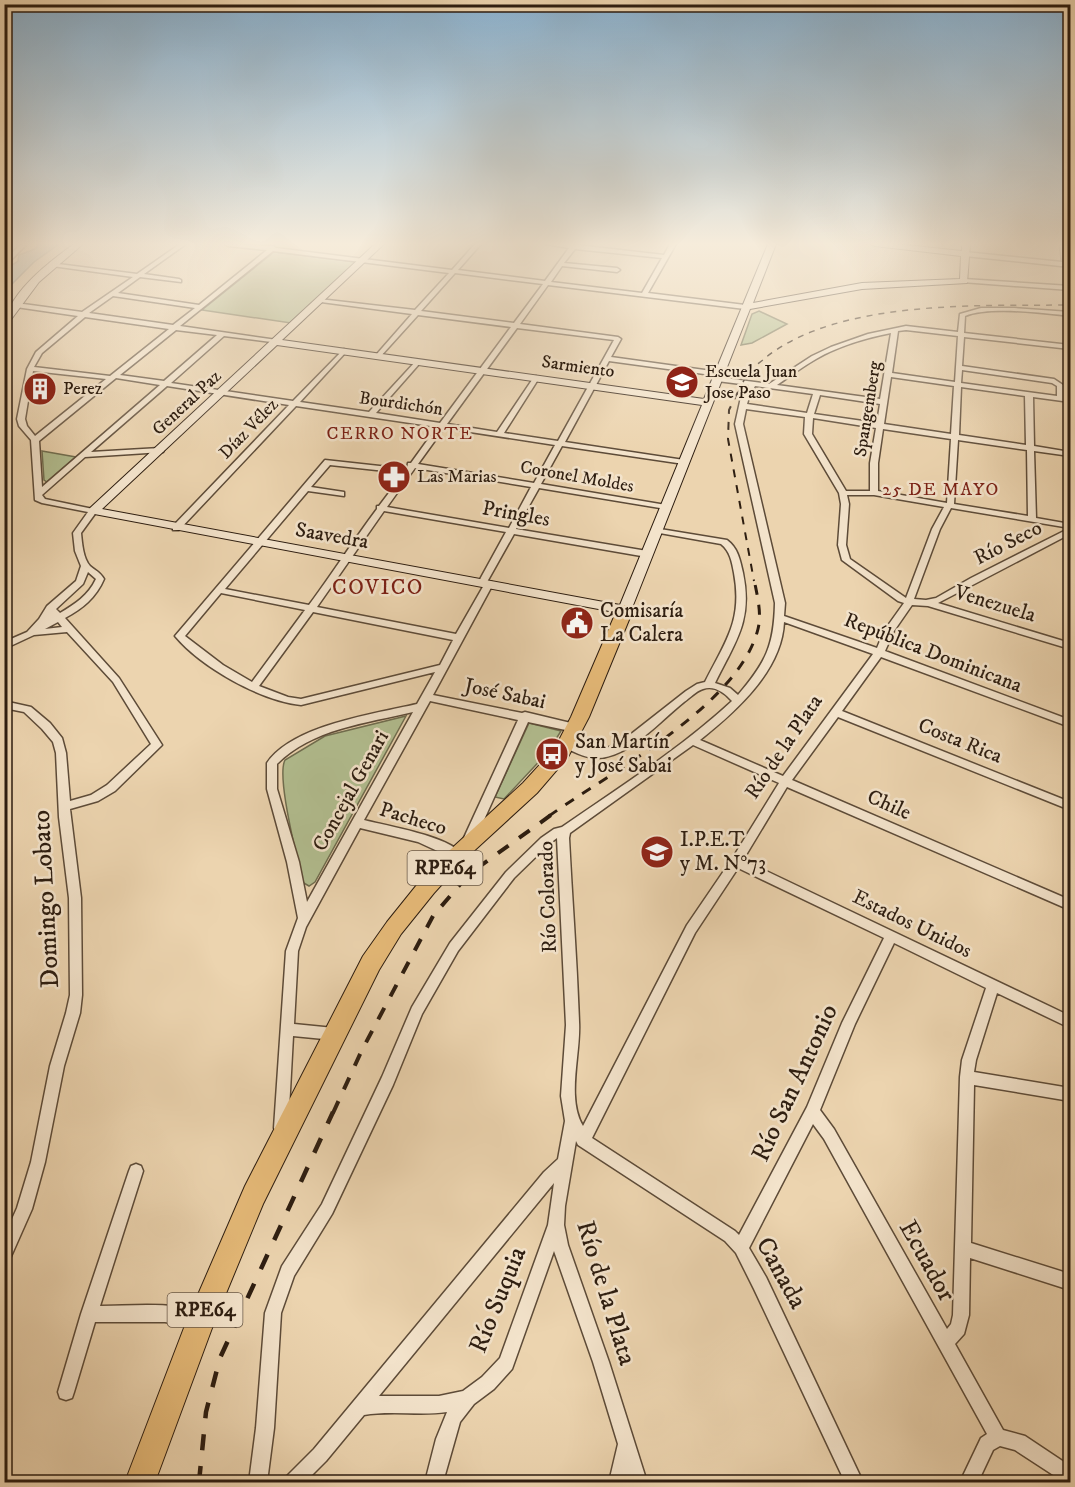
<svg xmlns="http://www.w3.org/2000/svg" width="1075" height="1487" font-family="'IM FELL DW Pica',serif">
<rect width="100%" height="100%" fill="#ecd4af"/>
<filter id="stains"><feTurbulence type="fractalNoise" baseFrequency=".00333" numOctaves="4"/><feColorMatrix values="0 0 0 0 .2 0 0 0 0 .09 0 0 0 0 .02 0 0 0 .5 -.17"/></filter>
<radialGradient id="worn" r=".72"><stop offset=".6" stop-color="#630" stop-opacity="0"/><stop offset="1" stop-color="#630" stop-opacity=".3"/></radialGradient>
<g fill="#b2be90" stroke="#706e50" stroke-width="1.5">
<path d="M274,252l83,10 -66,61 -89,-13z"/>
<path d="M759,311l28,13 -35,19 -11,2 11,-31z"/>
<path d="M42,451l34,6 -29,25 -3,-2z"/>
<path d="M406,716l-91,166 -6,4 -7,-4c-4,-23 -26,-105 -17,-122l40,-24z"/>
<path d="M529,723l32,8 -13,21 -44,47 -9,-2z"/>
</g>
<path fill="#9db5b6" stroke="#707874" stroke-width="1.5" d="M39,244h20l-25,18 -29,29v-21l13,-9 1,-6 16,-6z"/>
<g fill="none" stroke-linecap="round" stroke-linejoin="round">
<g stroke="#5d4b38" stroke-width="3">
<g id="street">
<path d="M4,244h6l-6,4z"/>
<path d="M21,244h6l-23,23v-6z"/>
<path d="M180,244h6l-42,30 35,5 2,1v2l-41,-5 -22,16 81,12 68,-55 -39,-4 -3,-2 48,2 3,2 176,22 23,-26h6l-23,26 87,11 24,-33 -23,-4h32l-1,1 87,10 6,-11h6l-28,49 97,12 3,2 -3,2 -197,-24 -28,39 98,13 3,2 -10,18 108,15 3,2 -3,2 -110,-15 -44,81 119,18 4,2 -4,2 -122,-18 -21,38 125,21 4,2 -4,2 -127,-21 -23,41 131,22 4,3 -4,3 -133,-23 -27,48h5l1,2 -60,111 89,18 3,-1 50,12 5,4 -5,4 -47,-10 -54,120 -2,3h-8l-2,-3 56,-122 -88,-19 -66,119c23,6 85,16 99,35l-2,3 -4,2 -39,-18 -58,-14 -54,99 -8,24 -4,73 40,4 5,2 2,4 -2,4 -5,2 -41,-4 -5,92 -2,5 -5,2 -5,-2 -2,-5 12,-177 12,-33 -11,-56 -20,-73v-26c26,-38 107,-49 150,-59l18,-32 -134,33c-40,-4 -100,-38 -126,-69l150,-176 82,9 1,-6h3l26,-36 -141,-21 -117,124h-6v-4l116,-121 -122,-19 -76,66 69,-4 4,2 -1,2 -78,5 -43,38 3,4 48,10 4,2 -16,22c1,10 2,25 9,33 6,5 10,6 14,13 -8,19 -22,30 -39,39l54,60 43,67 -47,46 -17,10 -28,8 11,89 1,97 -2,18 -16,53 -19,96 -13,47 -23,52 -5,3v-27l13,-29 14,-46 19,-96 16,-53 4,-18 -1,-97 -10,-81 -3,-64 -3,-11 -11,-13 -18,-17 -20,-4v-7l27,6 19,16 12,15 4,15 4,48 21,-6 16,-10 44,-41 -38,-62 -46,-50 -33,3 -30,14v-7l23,-10 12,-13 8,-13 29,-25 5,-15 -6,-15 -2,-18 15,-21 -46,-9 -7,-3 -4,-60 -12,-14 -2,-7 10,-50 9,-17 42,-36 -62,-9 -3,-2 3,-2 66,9 51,-35 -81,-11 -2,-1v-2l87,11zM575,249l87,9 -20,35 -91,-11 11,-16 55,6 3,-2 -3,-2 -53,-5zM273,251l176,22 -34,37 -96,-11 -1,1 3,2 91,12 -36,41v2h4l38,-42 93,12 -71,96 -64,-10 44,-50v-2h-4l-47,51 -69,-10 46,-50v-2l-2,-1 -51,52 -122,-18 53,-47 55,7v-2l-2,-1 -97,-14zM455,273l88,11 -29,39 -93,-12zM113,296l82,12 -22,17 -84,-12zM85,317l84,12 -59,47 -76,-9 8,-14zM517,328l97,12 -56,101 -54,-8 35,-55 -3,-2 -2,1 -37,55 -50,-8zM176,330l41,5 -53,46 -44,-6zM33,371l73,8 -71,57 -8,-10 -2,-7zM116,378l44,7 -118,102 -3,-46zM444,428l111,17 -21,38 -116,-19zM330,465l74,8 -25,33h-2v3c-24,32 -45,65 -68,96l-84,-16 83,-98 36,5v-4l-33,-5zM415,468l116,19 -22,41 -122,-21zM384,511l122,21 -28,51 1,2h5l-28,49 -139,-27zM88,572l8,7c-8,17 -21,25 -36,34l-4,-4 27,-25zM221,593l84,17 -53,72 -29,-17 -38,-29zM313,612l140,28 -13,25 -139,34 -13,-2 -29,-11zM58,622l4,5 -17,2zM413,712l-106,190 -8,-40 -22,-73v-25c34,-35 90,-41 136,-52z"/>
<path d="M1060,244h6l2,19h2v4l-105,-11 -3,-2 3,-2 97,10z"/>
<path d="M964,279l106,7v4l-108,-8v-2z"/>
<path d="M981,308h33l56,4v4c-27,-3 -80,-10 -105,0l-1,17 106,12v4l-106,-12 -2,29 92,13 9,6 1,12 6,1v4l-37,-5 1,49 36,6v4l-36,-5 2,67 34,6v10l-132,69 132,40v6l-142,-43 -16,-1 -18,26 -9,20 185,69v7l-189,-70 -39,54 228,91v8l-232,-93 -46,63 278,120v10l-283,-123 -44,73 327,156v12l-73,-35 -21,67 -2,12 96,16v13l-96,-16 -3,158 99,31v16l-100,-32 -1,57 -5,19 -9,10 48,86 22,6 45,30v16h-6l-49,-32 -15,-4 -7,4 -15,32h-18l21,-44 6,-4 -163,-295 -11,-15 -64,124 17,29 97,205h-18l-91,-193 -18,-36 -11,-12 -147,-96 -2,-4 -11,65 -1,19 4,20 41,117 38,120h-18l-1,-4 -1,4h-18l9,-38 -25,-82 -39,-111 -42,118 -18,20 -20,15 -14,18 -17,60h-18l11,-43 11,-27c-28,4 -56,-2 -83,3l-38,46 -21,21h-21l3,-6 27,-27 230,-277 14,-13 7,-38 -4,-25 5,-71 -9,-187 -8,6 -35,34 -56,73 -36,63 -29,71 -61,129 -38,62 -13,37 -7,115 -7,54h-18l7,-54 9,-115 17,-47 40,-62 60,-127 30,-70 38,-64 56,-71 35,-34 13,-9 8,-2c58,-40 118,-78 170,-126 -7,-8 -18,-16 -29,-12 -7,2 -13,9 -19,13 -24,19 -57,58 -90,56 -11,-1 -21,-7 -31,-11l-1,-3 5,-4c25,9 27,15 54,2l65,-51 11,-7 8,-2c20,-40 38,-61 29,-109 -2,-11 -4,-22 -13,-29l-67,-12v-4l73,12c11,8 13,20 16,33 10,48 -8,69 -28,110l15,5 8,7c28,-33 36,-49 37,-92l-40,-179 6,-27 8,-12 -32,-4 -3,-2 3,-2 52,7 43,-28 19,-9 37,-13 38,-8 52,6 2,-18zM906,330l52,6 -3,46 -63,-9 6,-42zM891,333l-11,66 -103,-14c13,-9 25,-18 39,-26 22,-13 50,-21 75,-26zM962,370l90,13 5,3v10l-96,-13zM891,377l63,9 -3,48 -67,-10zM755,386l58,8 -6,19 -60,-9 2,-7zM961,387l64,9 1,49 -67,-10zM820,395l60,9 -3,19 -63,-9zM746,409l59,8 -1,17 35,59 2,11 -3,41 4,15 56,41 6,2 -20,28 -7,17 -93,-32 1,-13 -42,-179zM813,418l63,10 -6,35v28h-24l-34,-57zM883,429l68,10 -4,64 -69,-12v-28zM958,440l69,10 1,66 -74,-12zM847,495h27l70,12 -12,22 -26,69 -56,-39 -4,-14 3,-41zM951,508l119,20 -99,50 -35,20 -10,2 -12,-1 26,-70zM784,622l89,32 -90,122 -83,-36c35,-28 82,-69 84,-118zM693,745l86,38 -47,76 -45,66 -104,201c-17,-28 -2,-73 -4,-104 -2,-62 -7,-123 -10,-184l1,-5zM738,868l146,70 -42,85 -35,84 -68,128 -4,-4 -143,-93 103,-205zM894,943l92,45 -24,72 -2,17 -7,238 -2,9 -4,5 -113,-200 -14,-19 35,-86zM554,1183l-6,42 -48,133 -18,19 -19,14 -24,5h-60z"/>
<path d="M136,1164l5,2 2,5 -43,135c33,0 76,-5 107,8l2,6 -2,6 -6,2 -36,-6h-70l-21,70 -2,6 -6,2 -6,-2 -2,-6 23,-78 48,-143 2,-5z"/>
</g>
</g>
<g stroke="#2d1d10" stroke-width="2">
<g id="secondary">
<path d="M74,244h9l-44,38 -35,47c0,-33 45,-67 70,-85z"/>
<path d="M375,244h9l-102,96 422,59 64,-155h8l-23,59 109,-20 98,-4 1,-23 -86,-10 -4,-2h25l66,7v-7h8l-3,39 -105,6 -112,20 -120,304 -5,1 -536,-101v-4zM277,345l425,60 -82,200 -518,-96z"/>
</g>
</g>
<g stroke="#2d1d10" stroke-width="2">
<path id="primary" d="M625,605l8,5 -44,107 -21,40 -31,36 -73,67 -30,33 -33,41 -22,36 -116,234 -48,116 -60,162h-30l62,-162 58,-134 118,-230 24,-34 33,-41 30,-31 73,-67 32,-35 16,-31 46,-107z"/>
</g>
<use href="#street" fill="#f3e3cb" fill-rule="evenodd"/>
<use href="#secondary" fill="#f3e3cb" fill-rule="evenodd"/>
<use href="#primary" fill="#e6ba78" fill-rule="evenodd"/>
<path stroke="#2d1d10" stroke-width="1.5" stroke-dasharray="6 6" stroke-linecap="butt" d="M738,393c3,-6 6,-14 10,-20 4,-6 12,-10 17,-15 74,-59 214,-52 305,-53"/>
<path stroke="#2d1d10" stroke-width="2" stroke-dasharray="8 8" stroke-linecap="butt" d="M738,392l-9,18 -1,29 26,142"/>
<path stroke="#2d1d10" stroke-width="3" stroke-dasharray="10 10" stroke-linecap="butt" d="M549,816c62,-44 190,-111 209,-187 4,-16 -1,-34 -4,-50"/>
<path stroke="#2d1d10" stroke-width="4" stroke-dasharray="13 13" stroke-linecap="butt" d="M333,1113l29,-63 71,-134 36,-42 82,-59"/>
<path stroke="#2d1d10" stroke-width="4.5" stroke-dasharray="16 16" stroke-linecap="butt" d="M199,1482l7,-70 14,-54 113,-246"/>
</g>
<linearGradient id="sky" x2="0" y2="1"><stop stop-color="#8ab4d4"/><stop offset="0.54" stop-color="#f6ecdb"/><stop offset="1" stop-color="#f6ecdb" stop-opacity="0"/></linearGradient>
<rect width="1075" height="452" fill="url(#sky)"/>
<defs>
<g id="school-disc" transform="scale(1.725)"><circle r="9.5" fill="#8f2418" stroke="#f3e3cb"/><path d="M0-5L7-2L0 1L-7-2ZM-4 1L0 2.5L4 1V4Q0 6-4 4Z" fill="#fff"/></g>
<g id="building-disc" transform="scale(1.725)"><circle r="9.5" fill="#8f2418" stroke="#f3e3cb"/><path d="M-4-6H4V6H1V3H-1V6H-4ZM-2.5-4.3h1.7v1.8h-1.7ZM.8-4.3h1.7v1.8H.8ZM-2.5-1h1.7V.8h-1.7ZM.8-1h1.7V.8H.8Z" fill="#fff"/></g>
<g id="pharmacy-disc" transform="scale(1.725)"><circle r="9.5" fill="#8f2418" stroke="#f3e3cb"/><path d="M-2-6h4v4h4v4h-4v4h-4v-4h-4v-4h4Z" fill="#fff"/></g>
<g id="civic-disc" transform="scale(1.725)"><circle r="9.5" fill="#8f2418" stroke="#f3e3cb"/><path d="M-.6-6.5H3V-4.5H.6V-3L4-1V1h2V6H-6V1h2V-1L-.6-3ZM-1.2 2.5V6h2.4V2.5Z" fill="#fff"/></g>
<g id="bus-disc" transform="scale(1.725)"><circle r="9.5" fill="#8f2418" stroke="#f3e3cb"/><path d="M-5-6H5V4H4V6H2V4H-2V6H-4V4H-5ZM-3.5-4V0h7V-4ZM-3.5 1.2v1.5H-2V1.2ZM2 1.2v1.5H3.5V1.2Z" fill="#fff"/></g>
</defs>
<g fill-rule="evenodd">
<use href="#school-disc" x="682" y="382"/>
<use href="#building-disc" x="40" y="389"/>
<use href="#pharmacy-disc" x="394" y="477"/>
<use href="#civic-disc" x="577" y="623"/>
<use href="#bus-disc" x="552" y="754"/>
<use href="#school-disc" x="657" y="852"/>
</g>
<g text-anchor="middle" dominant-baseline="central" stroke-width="5" stroke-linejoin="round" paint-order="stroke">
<g font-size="18" fill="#2d1d10" stroke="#f3e3cb">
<text transform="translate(578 367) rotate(8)">Sarmiento</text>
<text transform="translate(187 403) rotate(-43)">General Paz</text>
<text transform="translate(401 404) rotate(8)">Bourdichón</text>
<text transform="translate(868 409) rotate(-81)">Spangemberg</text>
<text transform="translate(249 429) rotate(-46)">Díaz Vélez</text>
<text transform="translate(577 477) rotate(10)">Coronel Moldes</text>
</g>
<g font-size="18" fill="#2d1d10" stroke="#f3e3cb" text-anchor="start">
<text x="705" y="372">Escuela Juan<tspan x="705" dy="21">Jose Paso</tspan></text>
<text x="63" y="389">Perez</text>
<text x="417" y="477">Las Marias</text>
</g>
<g font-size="18" letter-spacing="1.5" fill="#7a1f14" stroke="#f3e3cb">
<text x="400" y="434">CERRO NORTE</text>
<text x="941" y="490">25 DE MAYO</text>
</g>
<g fill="#f3e3cb" stroke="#685848" stroke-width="1.5">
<rect x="407.5" y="851" width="75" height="34" rx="4.5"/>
<rect x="167.5" y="1293" width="75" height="34" rx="4.5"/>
</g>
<g font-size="20" font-weight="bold" fill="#2d1d10">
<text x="445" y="868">RPE64</text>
<text x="205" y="1310">RPE64</text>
</g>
<g font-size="21" fill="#2d1d10" stroke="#f3e3cb">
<text transform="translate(516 514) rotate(10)">Pringles</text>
<text transform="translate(332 536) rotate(10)">Saavedra</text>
<text transform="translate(1008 543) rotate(-27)">Río Seco</text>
<text transform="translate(995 604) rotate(17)">Venezuela</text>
<text transform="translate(933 653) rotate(21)">República Dominicana</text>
<text transform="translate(505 694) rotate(12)">José Sabai</text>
<text transform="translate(960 741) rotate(22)">Costa Rica</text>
<text transform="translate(784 747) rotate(-56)">Río de la Plata</text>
<text transform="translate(351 791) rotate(-61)">Concejal Genari</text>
<text transform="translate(889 805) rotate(24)">Chile</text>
<text transform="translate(413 819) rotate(17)">Pacheco</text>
<text transform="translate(548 897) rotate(-92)">Río Colorado</text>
<text transform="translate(912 924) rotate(26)">Estados Unidos</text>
</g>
<g font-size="21" fill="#2d1d10" stroke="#f3e3cb" text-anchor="start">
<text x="600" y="611">Comisaría<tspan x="600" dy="24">La Calera</tspan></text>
<text x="575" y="742">San Martín<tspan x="575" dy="24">y José Sabai</tspan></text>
<text x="680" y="840">I.P.E.T<tspan x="680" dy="24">y M. N°73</tspan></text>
</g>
<g font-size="22" letter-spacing="1.5" fill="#7a1f14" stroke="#f3e3cb">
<text x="378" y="587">COVICO</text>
</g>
<g font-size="26" fill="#2d1d10" stroke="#f3e3cb">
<text transform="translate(46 899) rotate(-93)">Domingo Lobato</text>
<text transform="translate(795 1083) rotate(-65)">Río San Antonio</text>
<text transform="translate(927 1261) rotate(61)">Ecuador</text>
<text transform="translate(781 1273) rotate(61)">Canada</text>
<text transform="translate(606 1293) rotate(73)">Río de la Plata</text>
<text transform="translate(498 1300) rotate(-68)">Río Suquia</text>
</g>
</g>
<rect width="1075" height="1487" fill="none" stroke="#ecd4af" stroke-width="24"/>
<rect x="6" y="6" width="1063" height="1475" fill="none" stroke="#2d1d10" stroke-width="3"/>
<rect x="12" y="12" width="1051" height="1463" fill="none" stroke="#2d1d10" stroke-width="1.5"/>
<rect width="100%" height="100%" filter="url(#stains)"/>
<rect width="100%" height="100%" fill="url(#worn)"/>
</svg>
